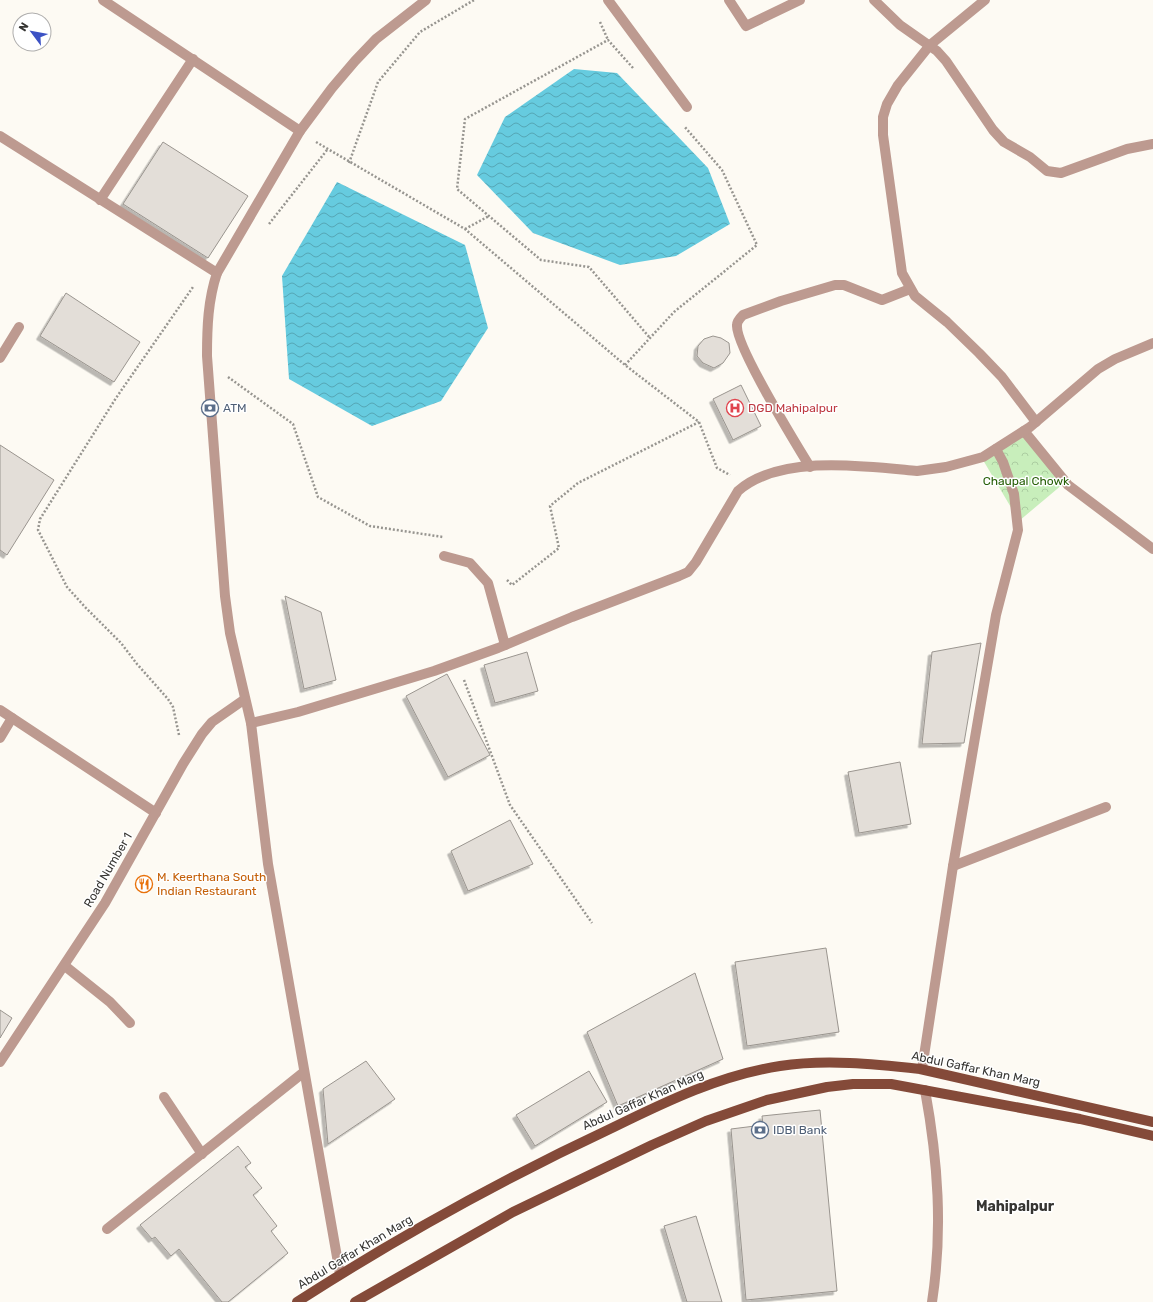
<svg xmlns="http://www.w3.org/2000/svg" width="1153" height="1302" font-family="Rubik,sans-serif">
<defs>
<pattern id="park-crowns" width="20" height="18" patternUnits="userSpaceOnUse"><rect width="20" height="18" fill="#c8eebb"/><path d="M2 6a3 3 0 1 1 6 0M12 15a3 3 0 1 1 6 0" fill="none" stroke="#accda1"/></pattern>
<pattern id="water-waves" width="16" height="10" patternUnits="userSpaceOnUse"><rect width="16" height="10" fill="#66cbdf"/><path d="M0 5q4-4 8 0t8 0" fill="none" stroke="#55a6b5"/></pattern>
<filter id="shadow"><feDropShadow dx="-3.5" dy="3.5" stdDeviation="0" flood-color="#0004"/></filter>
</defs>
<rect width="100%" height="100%" fill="#fdfaf3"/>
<path fill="url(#park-crowns)" d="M1025,435l38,49 -44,37 -36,-61z"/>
<g fill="url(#water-waves)">
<path d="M574,69l43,4 91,95 22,56 -54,32 -56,9 -87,-32 -56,-58 28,-58z"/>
<path d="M337,182l128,63 23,83 -47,73 -69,25 -83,-47 -7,-103z"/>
</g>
<g fill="#e3ded8" stroke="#9a958f" filter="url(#shadow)">
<path d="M163,142l85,54 -40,62 -85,-54z"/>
<path d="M66,293l74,49 -26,40 -74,-46z"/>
<path d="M713,336l8,2 8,5 1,10 -7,10 -9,5 -11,-5 -6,-7 1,-10 6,-7z"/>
<path d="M741,385l20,41 -28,14 -20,-41z"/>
<path d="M0,445l54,35 -47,75 -7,-5z"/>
<path d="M285,596l36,16 15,68 -32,9z"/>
<path d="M981,643l-17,100 -42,1 10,-92z"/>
<path d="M527,652l11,39 -43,12 -11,-38z"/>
<path d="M447,674l43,81 -42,22 -42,-81z"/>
<path d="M900,762l11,62 -52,9 -11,-61z"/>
<path d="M510,820l23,44 -65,27 -17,-40z"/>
<path d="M826,948l13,84 -92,14 -12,-84z"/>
<path d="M695,973l28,86 -105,47 -31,-74z"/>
<path d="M0,1010l12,8 -12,20z"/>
<path d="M366,1061l29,38 -67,45 -5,-55z"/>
<path d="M589,1071l18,31 -72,44 -19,-31z"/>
<path d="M820,1110l17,181 -91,9 -15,-171 32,-4 -1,-9z"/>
<path d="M238,1146l13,17 -6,4 17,21 -9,7 24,31 -6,5 17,22 -60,49h-6l-43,-53 -8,7 -16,-19 -3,2 -12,-14z"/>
<path d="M696,1216l26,86h-35l-23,-76z"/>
</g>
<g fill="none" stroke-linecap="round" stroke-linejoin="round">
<g stroke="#979590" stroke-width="2.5" stroke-dasharray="2 2" stroke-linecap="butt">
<path d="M600,22l8,18"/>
<path d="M633,68l-25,-28 -143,79 -8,70 84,71 48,7 61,71"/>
<path d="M316,142l149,87 160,136 74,57 18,46 13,7"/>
<path d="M349,163l29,-81 42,-50 54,-32"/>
<path d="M269,224l58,-74"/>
<path d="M465,229l24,-13"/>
<path d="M625,365l49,-53 83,-67 -35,-75 -38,-44"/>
<path d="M228,377l65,47 25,73 52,29 73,11"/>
<path d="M507,580l5,5 47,-37 -9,-42 28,-23 121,-61"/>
<path d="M464,680l46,125 82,118"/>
<path d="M179,735l-6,-28 -5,-8 -31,-35 -16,-21 -36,-36 -18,-20 -29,-57 2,-11 76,-121 77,-111"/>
</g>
<g stroke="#bd9a90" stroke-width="10">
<path d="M103,0l197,131"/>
<path d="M608,0l79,107"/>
<path d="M729,0l17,26 54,-26"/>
<path d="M874,0l26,25 37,26 9,10 47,69 11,12 26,15 17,14 14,2 66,-24 26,-5"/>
<path d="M985,0l-55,45 -32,40 -11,19 -4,13v18l19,138 13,23 32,26 32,31 23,24 34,45"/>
<path d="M0,136l217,137"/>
<path d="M100,200l93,-141"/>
<path d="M0,358l19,-31"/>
<path d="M1024,431l44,54 85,64"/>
<path d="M810,467c-14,-23 -75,-122 -73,-142 0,-4 3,-7 6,-10l38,-14 54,-16h9l38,15 28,-11"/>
<path d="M444,556l26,7 18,20 17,62"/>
<path d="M0,710l156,103"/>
<path d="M251,723l47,-11 136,-41 64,-23 74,-31 107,-41 9,-4 8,-10 42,-71c42,-37 127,-25 179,-20l29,-4 37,-10 47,-30 68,-58 17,-10 38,-16"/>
<path d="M0,738l12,-20"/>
<path d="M953,866l153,-59"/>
<path d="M65,966l45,36 20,21"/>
<path d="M0,1062l105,-159 78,-139 19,-30 10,-12 33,-23"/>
<path d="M922,1069l31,-203 43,-251 22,-85 -4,-36 -11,-32 -7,-13"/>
<path d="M925,1090c13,71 18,140 7,212"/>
<path d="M164,1097l38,57"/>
<path d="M107,1229l197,-157"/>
<path d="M340,1274l-72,-410 -17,-141 -21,-90 -5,-37 -18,-240c0,-29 1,-56 10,-83l83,-142 32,-43 23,-27 21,-22 50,-39"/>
</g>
<g stroke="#844a39" stroke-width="10">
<path d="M297,1302c101,-65 208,-124 317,-175 53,-26 107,-52 166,-61 45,-7 94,-2 140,3l233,53"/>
<path d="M355,1302l158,-90 139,-67 54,-24 61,-21 60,-13 26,-3h38l189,35 73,17"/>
</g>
</g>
<defs>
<g id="bank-ring" transform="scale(0.9)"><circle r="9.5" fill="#fff" stroke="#5c6f8a" stroke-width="1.5"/><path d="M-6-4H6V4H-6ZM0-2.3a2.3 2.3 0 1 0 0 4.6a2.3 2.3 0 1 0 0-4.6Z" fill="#5c6f8a"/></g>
<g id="hospital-ring" transform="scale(0.9)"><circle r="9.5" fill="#fff" stroke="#e0444e" stroke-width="1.5"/><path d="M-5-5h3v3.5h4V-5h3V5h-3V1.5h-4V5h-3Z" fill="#e0444e"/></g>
<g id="restaurant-ring" transform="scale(0.9)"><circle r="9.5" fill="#fff" stroke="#e8710a" stroke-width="1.5"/><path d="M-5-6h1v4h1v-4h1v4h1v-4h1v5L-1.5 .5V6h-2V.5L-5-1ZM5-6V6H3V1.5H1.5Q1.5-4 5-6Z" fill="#e8710a"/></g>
</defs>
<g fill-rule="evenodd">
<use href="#bank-ring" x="210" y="408"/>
<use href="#hospital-ring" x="735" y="408"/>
<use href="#restaurant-ring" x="144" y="884"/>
<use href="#bank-ring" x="760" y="1130"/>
</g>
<g text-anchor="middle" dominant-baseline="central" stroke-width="3" stroke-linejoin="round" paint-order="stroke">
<g font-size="12" fill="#4e5e75" stroke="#fff" text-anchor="start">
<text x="223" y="408">ATM</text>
<text x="773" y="1130">IDBI Bank</text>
</g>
<g font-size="12" fill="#be3a42" stroke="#fff" text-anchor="start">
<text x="748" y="408">DGD Mahipalpur</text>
</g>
<g font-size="12" fill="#265e06" stroke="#fff">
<text x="1026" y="481">Chaupal Chowk</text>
</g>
<g font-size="12" fill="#363532" stroke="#fff">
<text transform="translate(108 870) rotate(-60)">Road Number 1</text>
<text transform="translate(976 1069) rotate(12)">Abdul Gaffar Khan Marg</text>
<text transform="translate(643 1100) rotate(-24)">Abdul Gaffar Khan Marg</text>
<text transform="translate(355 1252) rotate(-31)">Abdul Gaffar Khan Marg</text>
</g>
<g font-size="12" fill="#c56008" stroke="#fff" text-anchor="start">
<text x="157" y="877">M. Keerthana South<tspan x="157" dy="14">Indian Restaurant</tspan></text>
</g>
<g font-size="14" font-weight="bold" fill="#363532" stroke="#fff">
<text x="1015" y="1206">Mahipalpur</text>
</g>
</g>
<g transform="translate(32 32) rotate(302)"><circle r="19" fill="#ffffff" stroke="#afaead"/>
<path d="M0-3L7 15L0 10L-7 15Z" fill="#3c52c4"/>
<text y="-6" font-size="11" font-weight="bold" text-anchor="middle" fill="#363532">N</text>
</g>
</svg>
